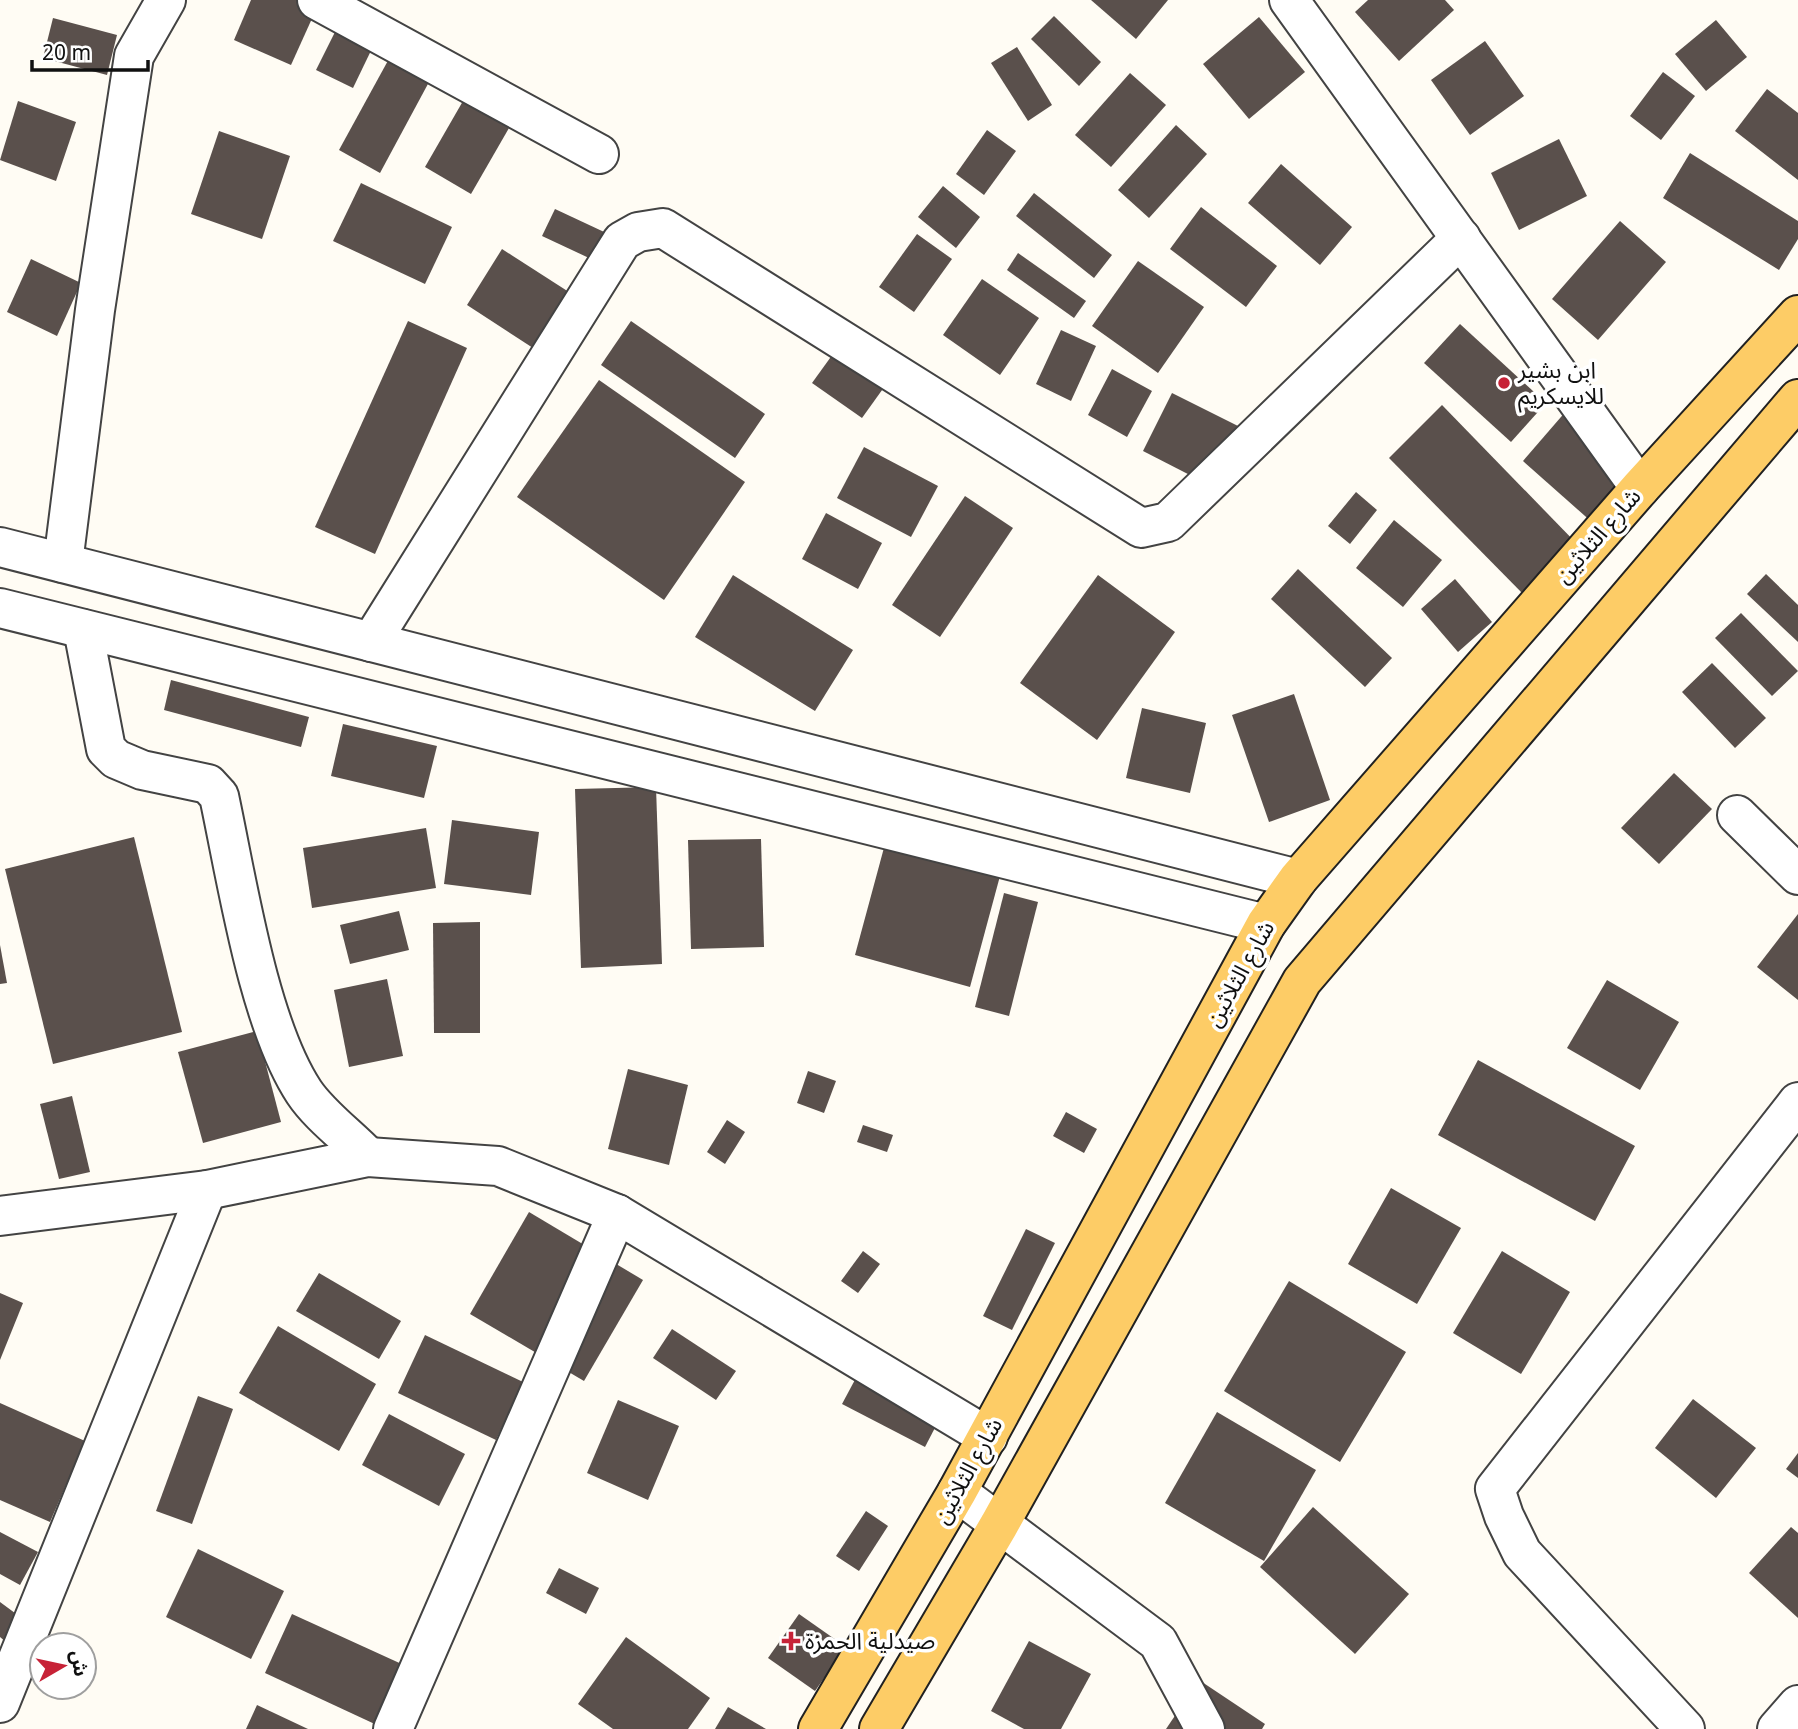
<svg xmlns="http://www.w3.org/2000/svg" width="1798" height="1729" font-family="Georgia,'Noto Sans Arabic',serif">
<rect width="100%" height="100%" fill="#fffcf4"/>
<g fill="#5a504c">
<path d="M251,0h62l6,3 -28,62 -57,-25z"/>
<path d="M1091,0h77l-32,39z"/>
<path d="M1368,0h77l9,10 -55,51 -44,-49z"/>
<path d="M343,16l36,18 -26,54 -37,-18z"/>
<path d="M1054,16l47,46 -22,24 -48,-47z"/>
<path d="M1259,17l46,55 -56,47 -46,-55z"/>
<path d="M53,18l64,17 -10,40 -64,-17z"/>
<path d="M1716,20l31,37 -41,34 -31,-37z"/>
<path d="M1485,41l39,55 -54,39 -39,-55z"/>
<path d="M396,46l40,23 -56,104 -41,-23z"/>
<path d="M1017,47l35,58 -24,16 -37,-58z"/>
<path d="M1663,72l32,24 -34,44 -31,-24z"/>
<path d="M1130,73l36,32 -55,62 -36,-32z"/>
<path d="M1767,89l31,24v67l-63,-49z"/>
<path d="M18,101l58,21 -20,59 -56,-21z"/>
<path d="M463,101l46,27 -38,66 -46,-27z"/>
<path d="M1176,125l31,29 -58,64 -31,-28z"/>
<path d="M987,130l29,21 -32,44 -28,-21z"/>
<path d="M219,131l71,25 -28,83 -71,-25z"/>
<path d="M1559,139l28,57 -68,34 -28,-57z"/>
<path d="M1690,153l108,68v18l-19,31 -116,-72z"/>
<path d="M1281,164l71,63 -32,38 -72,-62z"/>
<path d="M361,183l91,44 -27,57 -92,-43z"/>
<path d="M943,186l37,31 -24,31 -38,-31z"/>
<path d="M1034,193l78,62 -18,23 -78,-62z"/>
<path d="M1201,207l76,59 -31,41 -76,-58z"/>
<path d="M555,209l62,29 -13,27 -62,-29z"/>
<path d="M1620,221l46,41 -68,78 -46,-41z"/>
<path d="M917,234l35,25 -38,53 -35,-25z"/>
<path d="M502,249l84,54 -36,56 -83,-54z"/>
<path d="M1018,253l68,48 -12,17 -67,-48z"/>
<path d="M31,259l50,24 -24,53 -50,-24z"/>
<path d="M1138,261l66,46 -46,66 -66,-47z"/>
<path d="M982,279l57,39 -39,57 -57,-40z"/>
<path d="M408,321l59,27 -92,206 -60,-27z"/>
<path d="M631,321l134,93 -30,44 -134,-93z"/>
<path d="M1460,324l86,79 -35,39 -87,-79z"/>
<path d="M851,329l49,36 -38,53 -50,-35z"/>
<path d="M1061,330l35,16 -25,55 -35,-17z"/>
<path d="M1112,369l40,22 -25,46 -39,-22z"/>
<path d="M599,380l146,102 -81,118 -147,-103z"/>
<path d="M1172,393l78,39 -29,59 -78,-40z"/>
<path d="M1442,405l139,143 -52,52 -140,-142z"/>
<path d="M1567,410l72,62 -45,52 -71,-63z"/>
<path d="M864,447l74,39 -27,51 -74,-39z"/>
<path d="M1356,492l21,18 -27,34 -22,-18z"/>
<path d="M965,496l48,32 -73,109 -48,-32z"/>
<path d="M826,513l56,30 -24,46 -56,-30z"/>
<path d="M1394,520l48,40 -39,47 -47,-39z"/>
<path d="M1298,569l94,89 -27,29 -94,-88z"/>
<path d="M1766,574l32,31v37l-51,-48z"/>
<path d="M733,575l120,75 -38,61 -120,-74z"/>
<path d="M1098,575l77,57 -78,108 -77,-57z"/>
<path d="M1455,579l37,43 -34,30 -37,-43z"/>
<path d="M1741,613l57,58 -26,25 -57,-58z"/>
<path d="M1712,663l54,55 -31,30 -53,-56z"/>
<path d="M171,680l138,37 -8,30 -137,-37z"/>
<path d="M1294,694l36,106 -61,22 -37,-107z"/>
<path d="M1142,708l64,15 -16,70 -64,-15z"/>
<path d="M343,724l94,22 -13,52 -93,-22z"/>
<path d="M1674,773l38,36 -53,55 -38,-36z"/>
<path d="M656,787l6,177 -81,4 -6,-179z"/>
<path d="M452,820l87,12 -8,63 -87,-11z"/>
<path d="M426,828l10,60 -124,20 -9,-60z"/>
<path d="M134,837l48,195 -129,32 -48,-195z"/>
<path d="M761,839l3,108 -73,2 -3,-109z"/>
<path d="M885,844l115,32 -30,111 -115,-32z"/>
<path d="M1004,893l34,9 -29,114 -34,-9z"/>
<path d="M399,911l10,39 -59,14 -10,-39z"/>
<path d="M1798,914v86l-41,-33z"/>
<path d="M480,922v111h-46l-1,-110z"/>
<path d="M0,945l7,38 -7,1z"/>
<path d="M387,979l16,77 -54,11 -15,-77z"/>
<path d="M1607,980l72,42 -39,68 -73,-42z"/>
<path d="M257,1031l24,91 -78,21 -25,-91z"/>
<path d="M1478,1060l157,86 -40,75 -157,-86z"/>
<path d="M628,1069l60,16 -19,80 -61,-16z"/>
<path d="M808,1071l28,10 -12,32 -27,-10z"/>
<path d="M72,1096l18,76 -31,7 -19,-75z"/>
<path d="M1066,1112l31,17 -13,24 -31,-17z"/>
<path d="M727,1120l18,12 -20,32 -18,-12z"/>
<path d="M863,1125l30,10 -6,17 -30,-10z"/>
<path d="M1391,1188l70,40 -44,76 -69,-40z"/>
<path d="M529,1212l114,68 -59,101 -114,-67z"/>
<path d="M1026,1229l29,14 -43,87 -29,-14z"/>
<path d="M863,1251l17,13 -22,29 -17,-12z"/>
<path d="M1502,1251l68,41 -49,82 -68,-41z"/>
<path d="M319,1273l82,48 -22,38 -83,-48z"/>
<path d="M1289,1281l117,71 -66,110 -116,-71z"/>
<path d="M0,1293l23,10 -23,57z"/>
<path d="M278,1326l98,58 -37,67 -100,-58z"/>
<path d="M672,1329l64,42 -20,29 -63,-42z"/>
<path d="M425,1335l98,47 -27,58 -98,-47z"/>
<path d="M857,1376l82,44 -14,27 -83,-43z"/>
<path d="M198,1396l35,13 -41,115 -36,-13z"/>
<path d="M1693,1399l63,49 -40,50 -61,-50z"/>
<path d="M618,1400l61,26 -31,74 -61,-27z"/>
<path d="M0,1403l85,38 -35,81 -50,-22z"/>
<path d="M1217,1412l99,58 -52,91 -99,-58z"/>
<path d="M389,1414l76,40 -26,52 -77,-41z"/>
<path d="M1798,1453v25l-12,-9z"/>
<path d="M1313,1507l96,87 -54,60 -95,-87z"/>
<path d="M866,1511l22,15 -29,45 -23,-15z"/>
<path d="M1791,1527l7,6v85l-49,-45z"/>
<path d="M0,1532l38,20 -18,33 -20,-11z"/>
<path d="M198,1549l86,42 -33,68 -85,-42z"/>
<path d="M559,1568l40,20 -13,26 -40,-21z"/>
<path d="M0,1602l23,17 -17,23 -6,-5z"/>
<path d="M292,1614l114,52 -27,60 -114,-53z"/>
<path d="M799,1614l47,33 -31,44 -47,-33z"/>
<path d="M626,1637l84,61 -22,31h-75l-35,-25z"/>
<path d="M1029,1641l62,33 -30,55h-37l-33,-18z"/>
<path d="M1199,1680l66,44 -3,5h-96z"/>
<path d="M257,1705l51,24h-62z"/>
<path d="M728,1707l38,22h-51z"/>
</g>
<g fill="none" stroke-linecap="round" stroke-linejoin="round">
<g stroke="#434343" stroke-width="42">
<g id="minor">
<path d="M317,0l282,154"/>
<path d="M1289,0l351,488"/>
<path d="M0,547l1298,332"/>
<path d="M63,563l32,-253 39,-254 32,-56"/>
<path d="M0,608l1266,316"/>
<path d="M83,629l23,120 10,10 26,11 66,14 11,12c18,84 39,226 85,296 16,24 44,44 64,65"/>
<path d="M371,642l251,-401 16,-9 25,-4 478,300 27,-6 293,-284"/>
<path d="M1737,815l61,60"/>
<path d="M0,1216l207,-26 161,-33 130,9 119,48 371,223"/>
<path d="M957,1492l201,150 47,87"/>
<path d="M0,1703l207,-513"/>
<path d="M393,1729l224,-515"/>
<path d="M1685,1729l-163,-176 -18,-37 -9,-27 303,-387"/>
<path d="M1777,1729l21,-24"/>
</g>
</g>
<g stroke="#212121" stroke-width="42">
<g id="major">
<path d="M818,1729l139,-237 309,-568 32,-45 342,-391 158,-173"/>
<path d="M879,1729l120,-204 303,-544 496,-582"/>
</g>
</g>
<use href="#minor" stroke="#fff" stroke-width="38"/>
<use href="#major" stroke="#fdcc66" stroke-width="38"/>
</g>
<g fill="#c72237" stroke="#fff" stroke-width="2.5">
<circle cx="1504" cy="383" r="7"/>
<path d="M787.5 1630.5h7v7h7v7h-7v7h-7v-7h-7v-7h7z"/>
</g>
<g text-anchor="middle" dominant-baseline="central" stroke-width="7" stroke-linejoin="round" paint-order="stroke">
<g font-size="23" fill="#101010" stroke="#fff" text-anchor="start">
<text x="1518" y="370">ابن بشير<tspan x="1518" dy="26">للايسكريم</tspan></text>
<text x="805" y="1641">صيدلية الحمزة</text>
</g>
<g font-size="23" fill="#101010" stroke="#fff">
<text transform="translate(1598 536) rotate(-49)">شارع الثلاثين</text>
<text transform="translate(1240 974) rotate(-61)">شارع الثلاثين</text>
<text transform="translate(968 1471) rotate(-61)">شارع الثلاثين</text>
</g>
</g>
<g transform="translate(63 1666) rotate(81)"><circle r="33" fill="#ffffff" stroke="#9f9f9f" stroke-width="2"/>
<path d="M0-5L12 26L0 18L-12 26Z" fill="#c72237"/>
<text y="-10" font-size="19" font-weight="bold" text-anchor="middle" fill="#101010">ش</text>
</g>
<path d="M32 60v10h116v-10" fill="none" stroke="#101010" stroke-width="3.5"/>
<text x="42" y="60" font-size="21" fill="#101010" stroke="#ffffff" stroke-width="5" paint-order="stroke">20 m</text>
</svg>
